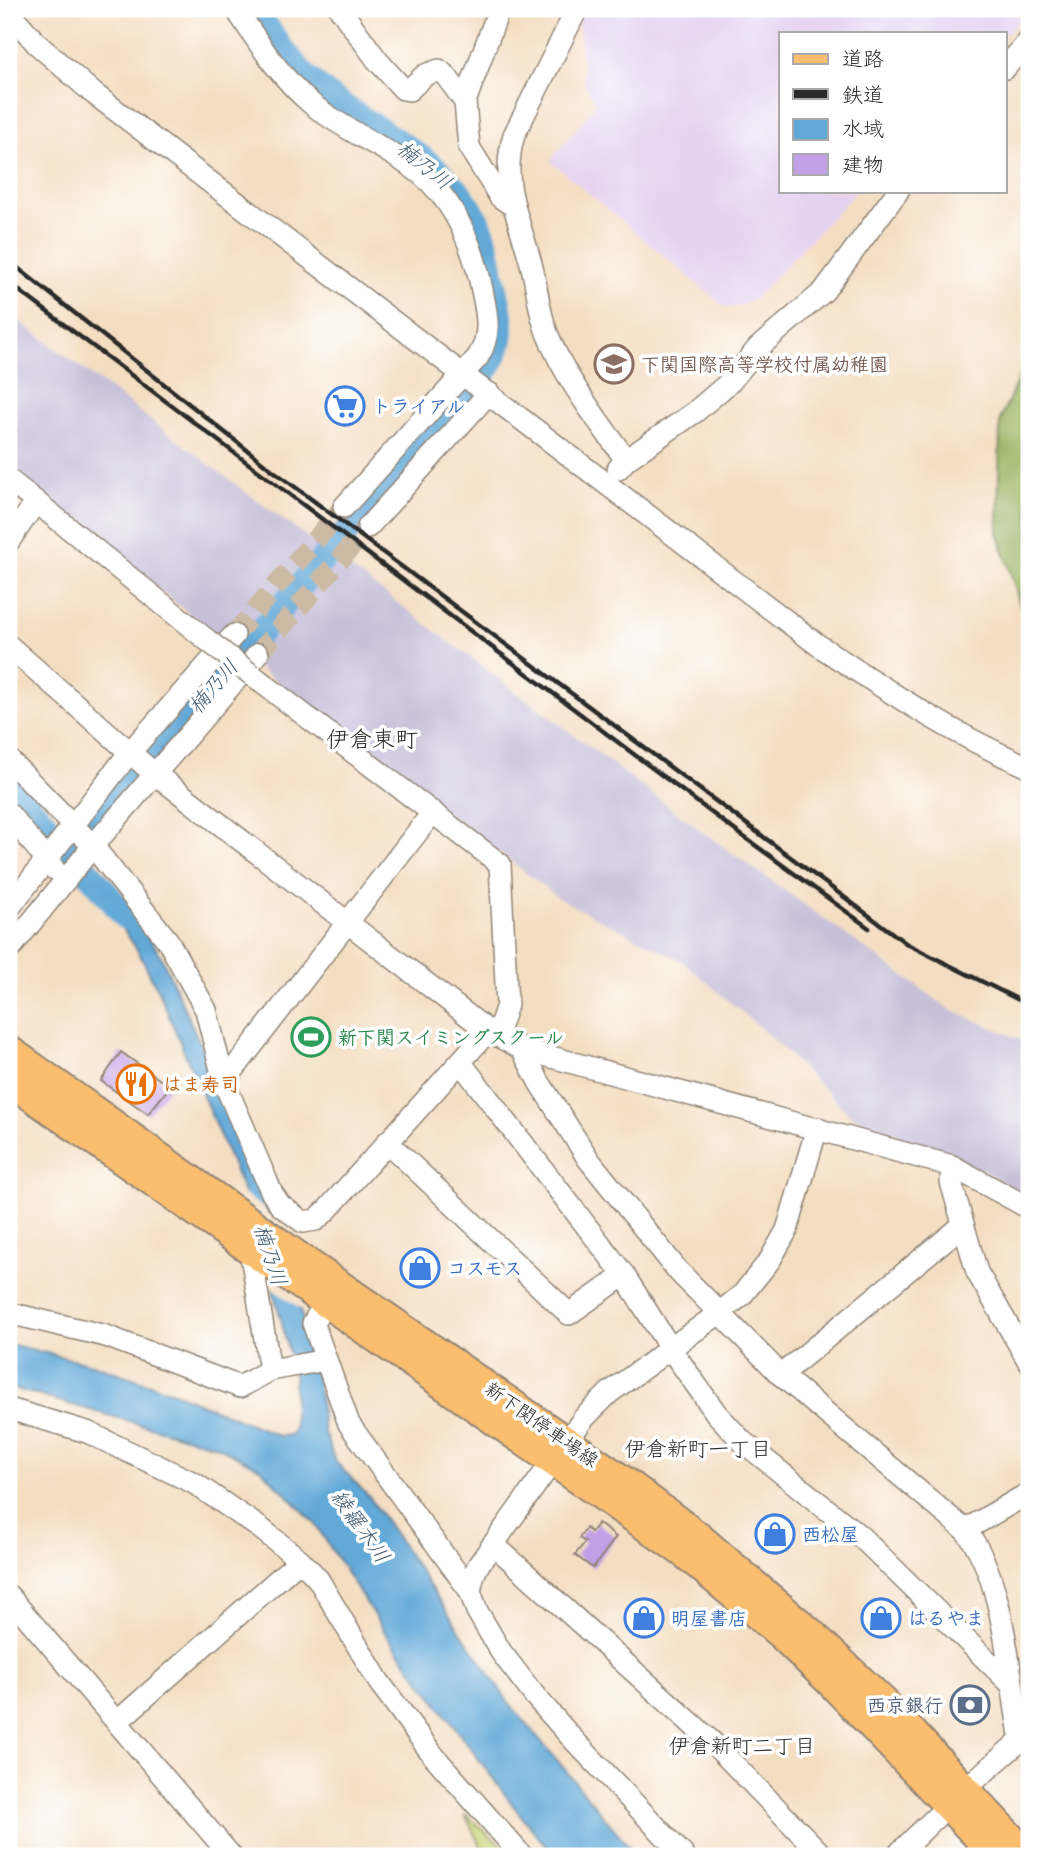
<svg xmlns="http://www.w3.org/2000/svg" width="1038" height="1865" font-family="'Patrick Hand','Klee One',sans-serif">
<rect width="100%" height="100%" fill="#fff"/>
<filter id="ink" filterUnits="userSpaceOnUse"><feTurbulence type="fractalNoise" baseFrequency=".0143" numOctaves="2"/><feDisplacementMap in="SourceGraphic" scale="14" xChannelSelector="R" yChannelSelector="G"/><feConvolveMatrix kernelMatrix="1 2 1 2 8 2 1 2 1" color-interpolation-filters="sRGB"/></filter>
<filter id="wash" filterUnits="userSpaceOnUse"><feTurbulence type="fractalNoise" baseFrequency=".00686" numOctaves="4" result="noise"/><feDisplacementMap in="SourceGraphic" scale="28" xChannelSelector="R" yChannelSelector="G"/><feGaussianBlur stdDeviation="1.57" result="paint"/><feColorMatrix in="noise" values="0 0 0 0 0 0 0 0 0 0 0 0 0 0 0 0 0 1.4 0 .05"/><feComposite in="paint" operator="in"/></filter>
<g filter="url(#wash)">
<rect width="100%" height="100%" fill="#f4dec2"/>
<path fill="#e5d3f1" d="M577,9h452l-24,27v-3h-224v158h76l-102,107 -17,9 -12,1 -176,-147 46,-57 -12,-22z"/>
<path fill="#c7c0d9" d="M9,313l254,192 131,95 313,235 244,175 78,33v154l-49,-28 -129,-53 -79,-78 -90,-77 -122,-62 -223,-170 -328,-257z"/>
<path fill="#c7d375" stroke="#797f50" stroke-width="2" d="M465,1814l45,39 3,3h-28z"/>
<path fill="#9db566" stroke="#647048" stroke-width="2" d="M1029,354v280l-31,-102 2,-112z"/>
<path fill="#62a9d8" stroke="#466a82" stroke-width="2" d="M113,884l19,25 30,49 113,254 41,158 8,62 11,29 35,37 139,205 128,153h-83l-39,-48 -127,-171 -74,-115 -54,-54 -43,-22 -208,-59v-43l83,20 84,29 103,43 12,-1 3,-7v-53l-13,-56 -38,-129 -85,-200 -20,-39 -39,-58z"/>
<path fill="#f4dec2" d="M241,1192l40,29 23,90 -36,-25z"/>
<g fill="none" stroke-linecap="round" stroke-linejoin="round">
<g stroke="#62a9d8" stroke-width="26">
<path d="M9,785l62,66 55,66"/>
<path d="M71,851l412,-477c25,-35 19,-49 11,-90 -4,-18 -6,-40 -14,-57 -30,-67 -100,-91 -154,-133 -30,-22 -52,-54 -71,-85"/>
</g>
</g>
<g id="blocks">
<g fill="#c29fe6">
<path d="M121,1052l49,35 -22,27 -47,-33z"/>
<path d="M598,1523l18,14 -23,31 -18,-13 10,-13 -6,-4 7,-10 5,4z"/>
</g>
</g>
</g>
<g filter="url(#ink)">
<use href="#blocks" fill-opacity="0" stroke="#908476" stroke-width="2"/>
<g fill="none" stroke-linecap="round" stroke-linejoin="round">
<g stroke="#ccbaa4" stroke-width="21" stroke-dasharray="21 10" stroke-linecap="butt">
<path d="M234,635l110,-128"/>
<path d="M258,654l110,-127"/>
</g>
<g stroke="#908476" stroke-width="24">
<g id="minor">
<path d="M236,9c22,33 45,70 77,96 33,27 75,42 108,69 34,28 53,74 61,116 5,25 10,44 -4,67l-134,150"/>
<path d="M340,9l37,51 26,29 6,1 16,-15 14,-5 7,6 19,26"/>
<path d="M499,9l-34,93 4,45 31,50 12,8"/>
<path d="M577,9l-63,126c-14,46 4,81 16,125 7,23 8,50 17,73 18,46 51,87 79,127"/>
<path d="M9,12l28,32 56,49 725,552c68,45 135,90 211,122"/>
<path d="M1005,68l24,-27"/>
<path d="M618,469l8,-9 69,-48 36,-31 27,-33 66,-57 74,-100"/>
<path d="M9,480l198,160"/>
<path d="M368,527l121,-134"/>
<path d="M9,541l27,-39"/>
<path d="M9,646l141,124 338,261 34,18 430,117 77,42"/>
<path d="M252,675l248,189 7,141 -10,30"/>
<path d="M9,760l84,86 75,95 38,69 18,72 48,111 8,12 23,17 13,-2 10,-9 162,-180"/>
<path d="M9,814l45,55"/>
<path d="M9,908l121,-156 104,-117"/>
<path d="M9,950l84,-104 165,-192"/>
<path d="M522,1049l17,33 50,78 90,112 102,103 184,155c40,46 44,150 56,210l8,5"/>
<path d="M461,1063l163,212 46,73 46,65 26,28 119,96 150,147"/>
<path d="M224,1082l209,-270"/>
<path d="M387,1142l182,172 55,-39"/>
<path d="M952,1166l-1,16 26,90 52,90"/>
<path d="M250,1249l20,121"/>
<path d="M325,1303l-12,20 36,101 121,167 7,20 24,41 33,43 36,41 114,120"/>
<path d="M9,1313l97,23 134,51 30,-17 56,-10"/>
<path d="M781,1375l182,-150"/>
<path d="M9,1409l78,23 107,51 66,45 40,32 18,19 61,103 54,73 89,101"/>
<path d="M965,1530l64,-37"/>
<path d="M493,1544l220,199 110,113"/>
<path d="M470,1591l4,-17 5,-10 104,-145 26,-26 109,-79 24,-19 28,-35 17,-30 30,-102"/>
<path d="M9,1596l222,260"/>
<path d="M117,1722l183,-162"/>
<path d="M896,1856l69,-67 56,-49"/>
</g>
</g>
<g stroke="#908476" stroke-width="32">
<g id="major">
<path d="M9,1050l296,211 328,226 66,50 111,95 75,71 143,153"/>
<path d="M9,1081l676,473 96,81 50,48 165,173"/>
</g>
</g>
<use href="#minor" stroke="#fff" stroke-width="21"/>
<use href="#major" stroke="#fbbd6e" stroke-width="28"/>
<g stroke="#2b2b2b" stroke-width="4.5">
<path d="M9,261l262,208 636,475 122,61"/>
<path d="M9,283l724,546 136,99"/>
<path d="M9,426l6,4"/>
</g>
<g stroke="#908476" stroke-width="24" stroke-linecap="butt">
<path id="minor-bridge" d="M207,640l45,35"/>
</g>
<use href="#minor-bridge" stroke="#fff" stroke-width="21"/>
</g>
</g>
<defs>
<g id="school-ring" transform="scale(2.0125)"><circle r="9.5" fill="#fff" stroke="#8d6e63" stroke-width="1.5"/><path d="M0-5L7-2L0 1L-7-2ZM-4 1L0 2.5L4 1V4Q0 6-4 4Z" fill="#8d6e63"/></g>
<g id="supermarket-ring" transform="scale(2.0125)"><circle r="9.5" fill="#fff" stroke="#3f7fe0" stroke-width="1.5"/><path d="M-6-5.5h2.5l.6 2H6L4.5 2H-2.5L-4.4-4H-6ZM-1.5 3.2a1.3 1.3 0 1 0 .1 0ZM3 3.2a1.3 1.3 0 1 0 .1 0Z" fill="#3f7fe0"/></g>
<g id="stadium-ring" transform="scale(2.0125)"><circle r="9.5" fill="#fff" stroke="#2e9e5b" stroke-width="1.5"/><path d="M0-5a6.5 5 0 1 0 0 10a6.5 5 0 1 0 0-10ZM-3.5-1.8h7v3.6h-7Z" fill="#2e9e5b"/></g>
<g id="restaurant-ring" transform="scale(2.0125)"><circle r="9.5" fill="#fff" stroke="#e8710a" stroke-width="1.5"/><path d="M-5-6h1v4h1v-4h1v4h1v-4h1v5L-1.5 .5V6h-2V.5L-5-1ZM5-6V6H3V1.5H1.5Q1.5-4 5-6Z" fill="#e8710a"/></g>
<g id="shop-ring" transform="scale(2.0125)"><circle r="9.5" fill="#fff" stroke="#3f7fe0" stroke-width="1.5"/><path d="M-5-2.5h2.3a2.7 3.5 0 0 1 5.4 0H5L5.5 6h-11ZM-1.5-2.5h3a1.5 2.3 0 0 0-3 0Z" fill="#3f7fe0"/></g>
<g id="bank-ring" transform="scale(2.0125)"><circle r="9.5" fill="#fff" stroke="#5c6f8a" stroke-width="1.5"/><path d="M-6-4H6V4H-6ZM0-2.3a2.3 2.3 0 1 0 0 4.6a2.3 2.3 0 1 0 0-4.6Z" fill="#5c6f8a"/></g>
</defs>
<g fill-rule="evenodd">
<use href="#school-ring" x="614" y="364"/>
<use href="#supermarket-ring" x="345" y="406"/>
<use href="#stadium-ring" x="311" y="1037"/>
<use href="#restaurant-ring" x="136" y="1084"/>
<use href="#shop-ring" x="420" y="1268"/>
<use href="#shop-ring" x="775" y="1534"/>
<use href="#shop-ring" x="644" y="1618"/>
<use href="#shop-ring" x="881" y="1618"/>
<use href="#bank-ring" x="970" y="1705"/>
</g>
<g text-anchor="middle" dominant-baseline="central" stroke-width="7" stroke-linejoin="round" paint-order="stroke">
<g font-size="19" font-weight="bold" fill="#785e54" stroke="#fff" text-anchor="start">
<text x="641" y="364">下関国際高等学校付属幼稚園</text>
</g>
<g font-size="19" font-weight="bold" fill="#366cbe" stroke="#fff" text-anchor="start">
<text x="372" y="406">トライアル</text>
<text x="447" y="1268">コスモス</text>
<text x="802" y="1534">西松屋</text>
<text x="671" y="1618">明屋書店</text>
<text x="908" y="1618">はるやま</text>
</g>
<g font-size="19" font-weight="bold" fill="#27864d" stroke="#fff" text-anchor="start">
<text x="338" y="1037">新下関スイミングスクール</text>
</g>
<g font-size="19" font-weight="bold" fill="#c56008" stroke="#fff" text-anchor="start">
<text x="163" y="1084">はま寿司</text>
</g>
<g font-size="19" fill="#2b2b2b" stroke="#fff">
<text transform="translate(542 1424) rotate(35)">新下関停車場線</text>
</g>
<g font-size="19" font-weight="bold" fill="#4e5e75" stroke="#fff" text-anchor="end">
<text x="943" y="1705">西京銀行</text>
</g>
<g font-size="21" font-style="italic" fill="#415d70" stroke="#fff">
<text transform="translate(425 165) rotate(39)">楠乃川</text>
<text transform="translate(213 686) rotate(-49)">楠乃川</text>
<text transform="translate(271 1255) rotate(72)">楠乃川</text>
<text transform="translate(361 1526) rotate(55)">綾羅木川</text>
</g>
<g font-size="21" fill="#2b2b2b" stroke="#fff">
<text x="698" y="1448">伊倉新町一丁目</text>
<text x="742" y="1745">伊倉新町二丁目</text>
</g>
<g font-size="23" fill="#2b2b2b" stroke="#fff">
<text x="372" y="738">伊倉東町</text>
</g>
</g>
<rect width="1038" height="1865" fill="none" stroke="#fff" stroke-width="35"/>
<rect x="779" y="32" width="228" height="161" fill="#ffffff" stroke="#aaaaaa" stroke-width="2"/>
<rect x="793" y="54" width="35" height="10" fill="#fbbd6e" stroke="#aaaaaa" stroke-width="2"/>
<text x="842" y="66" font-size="21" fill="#2b2b2b">道路</text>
<rect x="793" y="89" width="35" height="10" fill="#2b2b2b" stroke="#aaaaaa" stroke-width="2"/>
<text x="842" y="102" font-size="21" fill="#2b2b2b">鉄道</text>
<rect x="793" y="119" width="35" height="21" fill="#62a9d8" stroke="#aaaaaa" stroke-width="2"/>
<text x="842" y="136" font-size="21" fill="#2b2b2b">水域</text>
<rect x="793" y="154" width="35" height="21" fill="#c29fe6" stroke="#aaaaaa" stroke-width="2"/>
<text x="842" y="172" font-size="21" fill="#2b2b2b">建物</text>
</svg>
